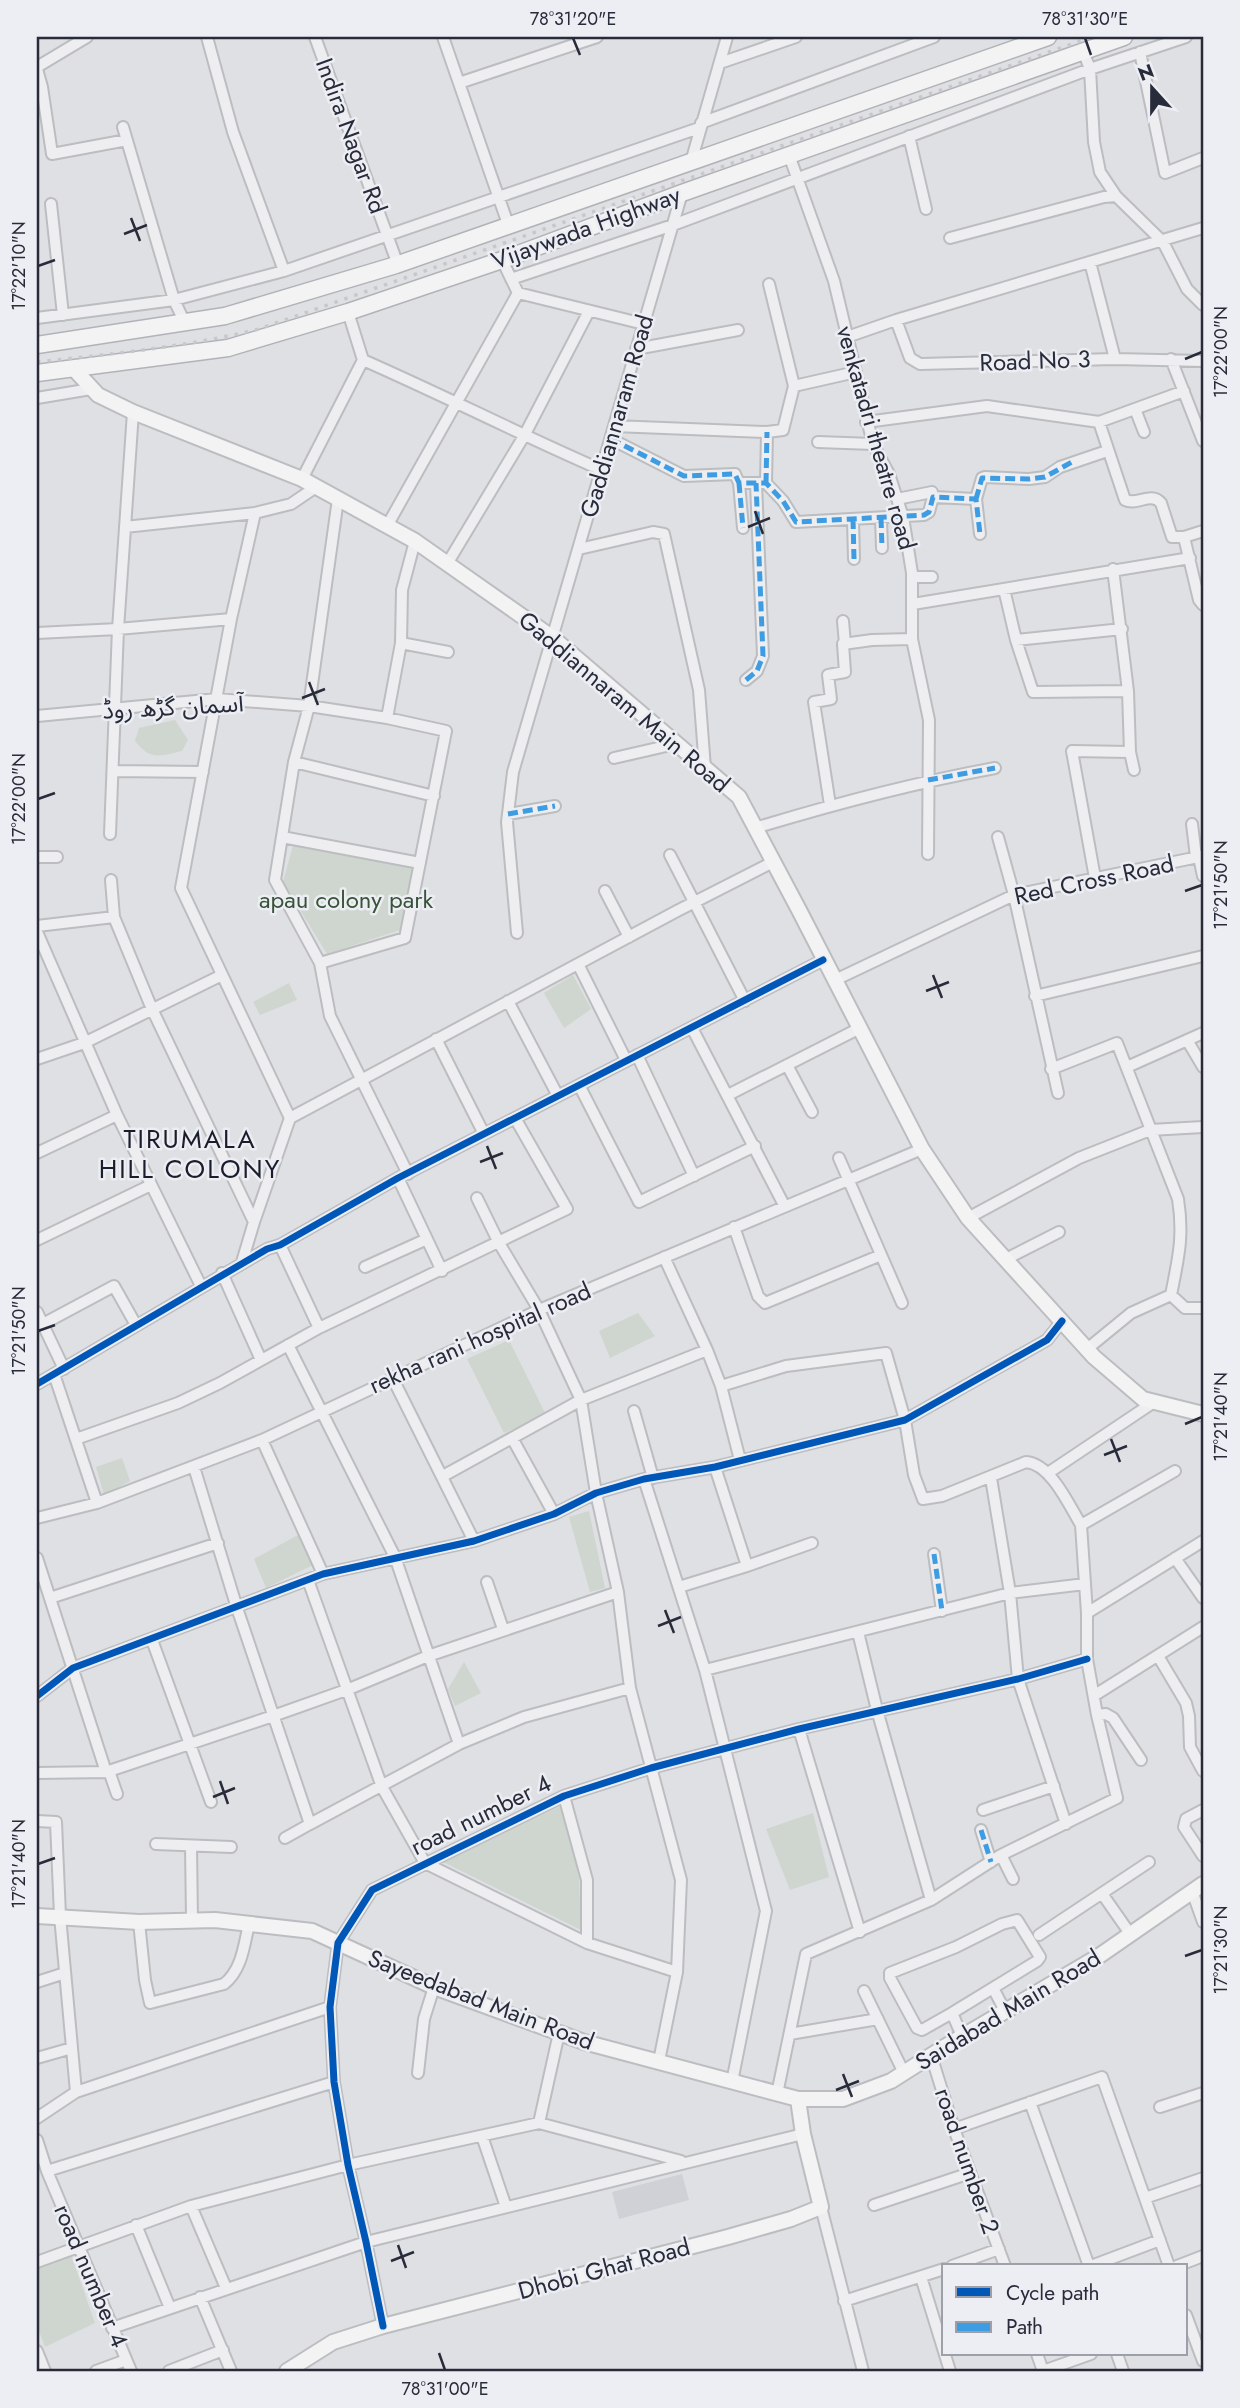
<svg xmlns="http://www.w3.org/2000/svg" width="1240" height="2408" font-family="Jost,'Noto Sans Arabic',sans-serif">
  <rect width="100%" height="100%" fill="#dfe0e3"/>
  <path fill="#cfd1d7" d="M 682,2174 L 689,2200 L 619,2219 L 612,2192 Z"/>
  <path fill="#ced6cf" d="M 175,720 L 188,740 L 182,751 C 159,756 151,761 135,741 L 139,728 Z
    M 294,842 L 414,867 L 400,930 L 327,954 L 283,882 Z
    M 573,975 L 591,1009 L 564,1028 L 544,993 Z
    M 289,983 L 297,1000 L 260,1015 L 253,1002 Z
    M 638,1313 L 655,1336 L 610,1358 L 599,1331 Z
    M 509,1340 L 546,1415 L 504,1433 L 467,1359 Z
    M 122,1458 L 130,1481 L 104,1495 L 96,1467 Z
    M 589,1511 L 605,1588 L 590,1592 L 569,1517 Z
    M 298,1535 L 313,1565 L 266,1588 L 254,1559 Z
    M 464,1662 L 481,1693 L 455,1706 L 448,1689 Z
    M 563,1805 L 579,1879 L 581,1930 L 441,1861 Z
    M 813,1813 L 829,1877 L 790,1890 L 766,1829 Z
    M 71,2255 L 95,2323 L 45,2347 L 37,2326 L 37,2268 Z"/>
  <g fill="none" stroke-linecap="round" stroke-linejoin="round">
    <defs>
      <path id="minor" d="M 207,37 L 233,132 L 284,271
        M 315,37 L 398,265
        M 443,37 L 509,227
        M 1083,51 L 1090,69 L 1094,142 L 1100,172 L 1116,196 L 1163,242 L 1187,289 L 1203,305
        M 1140,52 L 1165,173 L 1203,158
        M 720,63 L 796,37
        M 37,67 L 87,37
        M 37,69 L 42,87 L 52,154 L 127,140
        M 459,83 L 597,37
        M 701,123 L 934,37
        M 123,127 L 174,300 L 185,323
        M 909,136 L 926,209
        M 789,155 L 834,281 L 873,444 L 889,474 L 903,517 L 912,573 L 912,639 L 929,720 L 928,854
        M 691,162 L 727,37
        M 51,204 L 63,315
        M 950,238 L 1104,197 L 1116,196
        M 1090,262 L 1115,359
        M 511,279 L 673,225 L 1090,69 L 1186,37
        M 518,293 L 644,324
        M 37,318 L 174,300 L 284,271 L 699,128
        M 896,320 L 910,358 L 920,364 L 1115,359 L 1203,361
        M 847,337 L 896,320 L 1203,228
        M 636,349 L 738,330
        M 1171,359 L 1203,441
        M 363,360 C 443,395 521,435 602,470
        M 794,386 L 856,372
        M 37,398 L 91,389
        M 1135,409 L 1144,432
        M 866,422 L 987,406 L 1099,422 L 1184,391
        M 1099,422 L 1125,500 C 1137,506 1151,491 1161,503 L 1172,537 L 1184,537 L 1199,600 L 1203,605
        M 614,426 L 767,432 L 783,430 L 794,386 L 769,284
        M 611,439 L 684,476 L 735,474 L 739,483 L 766,483 L 783,501 L 796,522 L 924,515 L 929,512 L 933,497 L 976,499 L 980,534
        M 818,442 L 873,444
        M 302,479 L 363,360 L 348,312
        M 739,483 L 743,528
        M 766,483 L 767,432
        M 338,499 L 309,706 L 294,762 L 275,880 L 320,963 L 330,1016 L 408,1174
        M 897,499 L 932,492
        M 976,499 L 982,478 L 985,477 L 1029,479 L 1045,477 L 1060,467 L 1107,451
        M 255,513 L 231,619 L 181,888 L 290,1118
        M 881,518 L 882,548
        M 853,519 L 854,559
        M 387,526 L 518,293 L 502,260
        M 125,527 L 255,513 L 291,504 L 316,487
        M 1184,537 L 1203,531
        M 579,549 L 653,532 L 664,534 L 699,690 L 705,768
        M 447,564 L 524,436 L 589,311
        M 1113,569 L 1128,691 L 1130,752 L 1134,770
        M 912,577 L 932,577
        M 1004,589 L 1016,640 L 1033,692 L 1128,691
        M 913,604 L 1190,558
        M 843,621 L 845,644
        M 37,633 L 118,629 L 231,619
        M 1016,640 L 1122,629
        M 401,643 L 448,652
        M 746,680 L 757,671 L 763,656 L 756,483
        M 37,716 L 217,699 L 309,706 L 387,718 L 401,643 L 402,590 L 415,541
        M 614,758 L 675,744
        M 294,762 L 434,796
        M 114,771 L 203,772
        M 830,805 L 814,702 L 831,699 L 828,675 L 845,672 L 843,644 L 872,640 L 912,639
        M 508,814 L 555,806
        M 1192,824 L 1196,857
        M 755,828 C 834,804 913,783 995,768
        M 110,834 L 118,629 L 133,412
        M 282,837 L 420,863
        M 998,837 L 1014,895 L 1058,1093
        M 670,855 L 745,1001
        M 37,857 L 57,857
        M 1199,857 L 1203,876
        M 1095,878 L 1072,751 L 1130,752
        M 111,880 L 114,917 L 152,1009 L 254,1222 L 242,1262
        M 605,891 L 629,937
        M 37,926 L 114,917
        M 37,932 L 117,1115 L 201,1286
        M 517,933 L 507,822 L 513,772 L 682,193
        M 320,963 L 405,938 L 446,731 L 387,718
        M 578,964 L 626,1060
        M 835,980 L 1014,895 L 1203,856
        M 1035,996 L 1203,956
        M 508,1001 L 558,1096
        M 692,1028 L 784,1205
        M 436,1039 L 484,1134
        M 1187,1040 L 1203,1067
        M 637,1055 L 694,1176
        M 37,1059 L 84,1043 L 222,975
        M 787,1065 L 812,1112
        M 1127,1067 L 1203,1033
        M 1051,1069 L 1117,1043 L 1178,1199 C 1184,1237 1178,1259 1171,1295 L 1131,1313 L 1087,1349
        M 579,1085 L 639,1202 L 755,1146
        M 728,1095 L 858,1029
        M 37,1153 L 117,1115
        M 839,1158 L 902,1303
        M 398,1178 L 442,1271
        M 477,1198 L 499,1243 L 539,1310 L 581,1400 L 596,1493 L 618,1592 L 630,1688 L 681,1880 L 677,1972 L 659,2061
        M 968,1218 L 1079,1158 L 1150,1130 L 1203,1127
        M 254,1222 L 290,1118 L 677,911 L 773,862
        M 734,1227 L 758,1296 L 765,1303 L 881,1255
        M 37,1240 L 151,1185
        M 280,1245 L 319,1328
        M 1006,1259 L 1059,1232
        M 365,1267 L 427,1239
        M 222,1273 L 261,1360
        M 1171,1295 L 1185,1308 L 1203,1308
        M 37,1312 L 64,1369
        M 43,1324 L 114,1286 L 136,1325
        M 288,1345 L 395,1557 L 459,1744
        M 707,1350 L 721,1386 L 786,1366 L 886,1353 L 905,1420 L 914,1475 L 923,1499 L 942,1496 L 1026,1462 C 1051,1464 1069,1505 1081,1525 L 1175,1471
        M 54,1374 L 97,1503
        M 392,1377 L 474,1541
        M 37,1384 L 267,1249 L 280,1245 L 398,1178 L 823,960
        M 721,1386 L 740,1460
        M 634,1411 L 653,1478
        M 512,1438 L 554,1514
        M 76,1439 L 178,1403 L 220,1383 L 319,1328 L 567,1209 L 515,1118
        M 262,1440 L 323,1574
        M 194,1467 L 237,1608 L 310,1824 L 459,1744 L 524,1717 L 630,1688
        M 715,1467 L 747,1566
        M 1048,1473 L 1154,1402
        M 443,1476 L 581,1400 L 707,1350 L 664,1257
        M 991,1478 L 1010,1593 L 1018,1679 L 1066,1824
        M 644,1479 L 705,1670 L 766,1911 L 732,2082
        M 37,1518 L 97,1503 L 262,1440 L 539,1310 L 922,1149
        M 934,1554 L 942,1611
        M 37,1558 L 106,1772
        M 1175,1558 L 1203,1598
        M 308,1580 L 382,1787 L 425,1863 L 587,1943 L 677,1972
        M 487,1582 L 503,1629
        M 679,1587 L 747,1566 L 812,1543
        M 50,1598 L 218,1543
        M 1087,1613 L 1203,1541
        M 858,1632 L 877,1710 L 931,1900
        M 152,1640 L 211,1802
        M 1158,1656 L 1186,1703 L 1189,1716 L 1190,1747 L 1203,1771
        M 705,1670 L 1010,1593 L 1085,1584
        M 1095,1695 L 1203,1627
        M 37,1696 L 73,1668 L 323,1574 L 474,1541 L 554,1514 L 596,1493 L 644,1479 L 715,1467 L 905,1420 L 1047,1340 L 1062,1321
        M 1097,1715 L 1106,1714 L 1113,1718 L 1141,1760
        M 799,1729 L 860,1932
        M 109,1771 L 117,1794
        M 37,1773 L 106,1772 L 273,1716 L 349,1689 L 428,1656 L 618,1592
        M 564,1796 L 587,1880 L 587,1943
        M 983,1810 L 1054,1786
        M 1203,1810 L 1186,1819 L 1184,1827 L 1203,1856
        M 37,1821 L 56,1822 L 60,1916 L 76,2092 L 37,2118
        M 981,1830 L 991,1862
        M 285,1838 L 310,1824
        M 156,1844 L 231,1847
        M 191,1846 L 192,1920
        M 1001,1855 L 1013,1879
        M 1192,1891 L 1203,1922
        M 1103,1895 L 1131,1935
        M 139,1922 L 145,1980 L 150,2003 L 224,1984 C 242,1970 244,1945 249,1924
        M 1039,1935 L 1149,1862
        M 37,1982 L 65,1973
        M 993,1988 L 1005,2011
        M 864,1991 L 904,2073
        M 952,2013 L 1037,1961 L 1040,1957 L 1017,1920 L 1002,1924 L 956,1947 L 890,1973 L 890,1978 L 917,2028 L 922,2030 L 952,2013 L 962,2036
        M 790,2034 L 878,2019
        M 931,2055 L 954,2129 L 1005,2266
        M 37,2058 L 72,2048
        M 418,2073 L 424,2019 L 434,1987
        M 76,2092 L 330,2007
        M 777,2094 L 806,1954 L 931,1900 L 1001,1855 L 1117,1798 L 1097,1715 L 1087,1659 L 1087,1613 L 1081,1525
        M 1030,2102 L 1089,2266
        M 1160,2107 L 1203,2093
        M 539,2123 L 559,2033
        M 954,2129 L 1102,2077 L 1169,2266
        M 482,2136 L 506,2207
        M 37,2140 L 47,2171 L 131,2371
        M 47,2171 L 334,2082
        M 1145,2198 L 1203,2178
        M 874,2205 L 970,2173
        M 191,2206 L 226,2288
        M 821,2207 L 863,2371
        M 136,2225 L 170,2308
        M 37,2262 L 191,2206 L 348,2165 L 539,2123 L 681,2161
        M 952,2266 L 999,2249
        M 1091,2266 L 1160,2240
        M 1177,2266 L 1203,2256
        M 921,2277 L 950,2371
        M 200,2297 L 231,2371
        M 844,2301 L 944,2269
        M 1186,2315 L 1203,2361
        M 383,2326 L 366,2242 L 348,2165 L 334,2082 L 330,2007 L 338,1943 L 372,1890 L 564,1796 L 651,1768 L 799,1729 L 1018,1679 L 1087,1659
        M 112,2328 L 366,2242 L 803,2134
        M 37,2351 L 45,2371
        M 1037,2354 L 1043,2371
        M 1117,2354 L 1123,2371
        M 96,2371 L 126,2360
        M 169,2371 L 223,2350
        M 1043,2371 L 1091,2354"/>
      <path id="major" d="M 74,369 L 98,395 L 133,412 L 302,479 L 415,541 L 553,638 L 739,797 L 799,910 L 922,1149 L 968,1218 L 1094,1357 L 1143,1399 L 1203,1414
        M 37,1916 L 139,1922 L 215,1920 L 312,1931 L 434,1987 L 584,2042 L 798,2099 L 843,2099 L 891,2081 L 946,2046 L 1099,1956 L 1203,1884
        M 287,2371 L 333,2342 L 383,2326 L 728,2237 L 791,2219 L 821,2207 L 803,2134 L 798,2099"/>
      <path id="highway" d="M 37,345 L 225,316 L 396,265 L 1048,37
        M 37,373 L 228,348 L 348,312 L 502,260 L 682,193 L 1124,37"/>
    </defs>
    <use href="#minor" stroke="#bcbdc0" stroke-width="14"/>
    <use href="#major" stroke="#bcbdc1" stroke-width="18"/>
    <use href="#highway" stroke="#b1b3b8" stroke-width="19"/>
    <use href="#minor" stroke="#eeeef0" stroke-width="10"/>
    <use href="#major" stroke="#f3f3f4" stroke-width="14"/>
    <use href="#highway" stroke="#f3f3f4" stroke-width="16"/>
    <path stroke="#c7c8cb" stroke-width="3.5" stroke-dasharray="3.5 7" stroke-linecap="butt" d="M 37,362 C 111,354 186,347 259,329 L 1092,37"/>
    <path stroke="#3d9ce2" stroke-width="5" stroke-dasharray="10 5" stroke-linecap="butt" d="M 611,439 L 684,476 L 735,474 L 739,483 L 766,483 L 783,501 L 796,522 L 924,515 L 929,512 L 933,497 L 976,499 L 980,534
      M 739,483 L 743,528
      M 766,483 L 767,432
      M 976,499 L 982,478 L 1029,479 L 1045,477 L 1072,462
      M 881,518 L 882,548
      M 853,519 L 854,559
      M 746,680 L 757,671 L 763,656 L 756,483
      M 928,780 L 995,768
      M 508,814 L 555,806
      M 934,1554 L 942,1611
      M 981,1830 L 991,1862"/>
    <defs>
      <path id="cycleway" d="M 37,1384 L 267,1249 L 280,1245 L 398,1178 L 823,960
        M 37,1696 L 73,1668 L 323,1574 L 474,1541 L 554,1514 L 596,1493 L 644,1479 L 715,1467 L 905,1420 L 1047,1340 L 1062,1321
        M 383,2326 L 366,2242 L 348,2165 L 334,2082 L 330,2007 L 338,1943 L 372,1890 L 564,1796 L 651,1768 L 799,1729 L 1018,1679 L 1087,1659"/>
    </defs>
    <use href="#cycleway" stroke="#eceef3" stroke-width="11"/>
    <use href="#cycleway" stroke="#0057b8" stroke-width="7"/>
  </g>
  <path fill="none" stroke="#282b3a" stroke-width="2.5" d="M 573,38 L 580,55M 1085,38 L 1091,55M 131,218 L 140,241M 124,234 L 147,225M 38,266 L 55,260M 1185,359 L 1202,352M 755,511 L 763,534M 748,527 L 770,518M 309,682 L 318,705M 302,698 L 325,689M 38,799 L 55,793M 1185,891 L 1202,885M 933,975 L 942,998M 926,991 L 949,982M 487,1146 L 496,1169M 480,1162 L 503,1153M 38,1331 L 55,1325M 1185,1424 L 1202,1417M 1111,1439 L 1120,1462M 1104,1455 L 1127,1446M 665,1610 L 674,1633M 658,1626 L 681,1617M 220,1781 L 228,1804M 213,1797 L 235,1788M 38,1864 L 55,1858M 1185,1956 L 1202,1950M 843,2074 L 852,2097M 836,2090 L 859,2081M 398,2245 L 406,2268M 391,2261 L 414,2252M 439,2353 L 445,2370"/>
  <g text-anchor="middle" stroke-width="5" stroke-linejoin="round" paint-order="stroke">
    <g font-size="24" fill="#282b3a" stroke="#eceef3">
      <text transform="translate(351 136) rotate(70)" y="8">Indira Nagar Rd</text>
      <text transform="translate(586 228) rotate(-20)" y="8">Vijaywada Highway</text>
      <text transform="translate(1035 361) rotate(-2)" y="8">Road No 3</text>
      <text transform="translate(617 416) rotate(-74)" y="8">Gaddiannaram Road</text>
      <text transform="translate(876 438) rotate(74)" y="8">venkatadri theatre road</text>
      <text transform="translate(624 702) rotate(40)" y="8">Gaddiannaram Main Road</text>
      <text transform="translate(173 707) rotate(-3)" y="8">آسمان گڑھ روڈ</text>
      <text transform="translate(1094 880) rotate(-12)" y="8">Red Cross Road</text>
      <text transform="translate(480 1338) rotate(-24)" y="8">rekha rani hospital road</text>
      <text transform="translate(481 1815) rotate(-26)" y="8">road number 4</text>
      <text transform="translate(481 2000) rotate(21)" y="8">Sayeedabad Main Road</text>
      <text transform="translate(1008 2010) rotate(-31)" y="8">Saidabad Main Road</text>
      <text transform="translate(967 2161) rotate(71)" y="8">road number 2</text>
      <text transform="translate(604 2269) rotate(-15)" y="8">Dhobi Ghat Road</text>
      <text transform="translate(91 2276) rotate(67)" y="8">road number 4</text>
    </g>
    <g font-size="24" fill="#375438" stroke="#eceef3">
      <text x="346" y="908">apau colony park</text>
    </g>
    <g font-size="26" letter-spacing="2" fill="#1a1d2b" stroke="#eceef3">
      <text x="190" y="1148">TIRUMALA<tspan x="190" dy="30">HILL COLONY</tspan></text>
    </g>
  </g>
  <rect width="1240" height="2408" fill="none" stroke="#eceef3" stroke-width="77"/>
  <rect x="942" y="2264" width="245" height="91" fill="#eceef3" stroke="#9ea0a9" stroke-width="2"/>
  <rect x="956" y="2287" width="35" height="10" fill="#0057b8" stroke="#9ea0a9" stroke-width="2"/>
  <text x="1006" y="2300" font-size="21" fill="#282b3a">Cycle path</text>
  <rect x="956" y="2322" width="35" height="10" fill="#3d9ce2" stroke="#9ea0a9" stroke-width="2"/>
  <text x="1006" y="2334" font-size="21" fill="#282b3a">Path</text>
  <g transform="translate(1152 88) rotate(339)" stroke="#eceef3" stroke-width="5" paint-order="stroke">
  <path d="M0-5L12 26L0 18L-12 26Z" fill="#282b3a"/>
  <text y="-10" font-size="19" font-weight="bold" text-anchor="middle" fill="#282b3a">N</text>
  </g>
  <rect x="38" y="38" width="1164" height="2332" fill="none" stroke="#282b3a" stroke-width="2.5"/>
  <g font-size="18" text-anchor="middle" fill="#282b3a">
    <text x="573" y="25">78°31'20"E</text>
    <text x="1085" y="25">78°31'30"E</text>
    <text transform="translate(19 266) rotate(-90)" y="6">17°22'10"N</text>
    <text transform="translate(1221 352) rotate(-90)" y="6">17°22'00"N</text>
    <text transform="translate(19 799) rotate(-90)" y="6">17°22'00"N</text>
    <text transform="translate(1221 885) rotate(-90)" y="6">17°21'50"N</text>
    <text transform="translate(19 1331) rotate(-90)" y="6">17°21'50"N</text>
    <text transform="translate(1221 1417) rotate(-90)" y="6">17°21'40"N</text>
    <text transform="translate(19 1864) rotate(-90)" y="6">17°21'40"N</text>
    <text transform="translate(1221 1950) rotate(-90)" y="6">17°21'30"N</text>
    <text x="445" y="2395">78°31'00"E</text>
  </g>
</svg>
